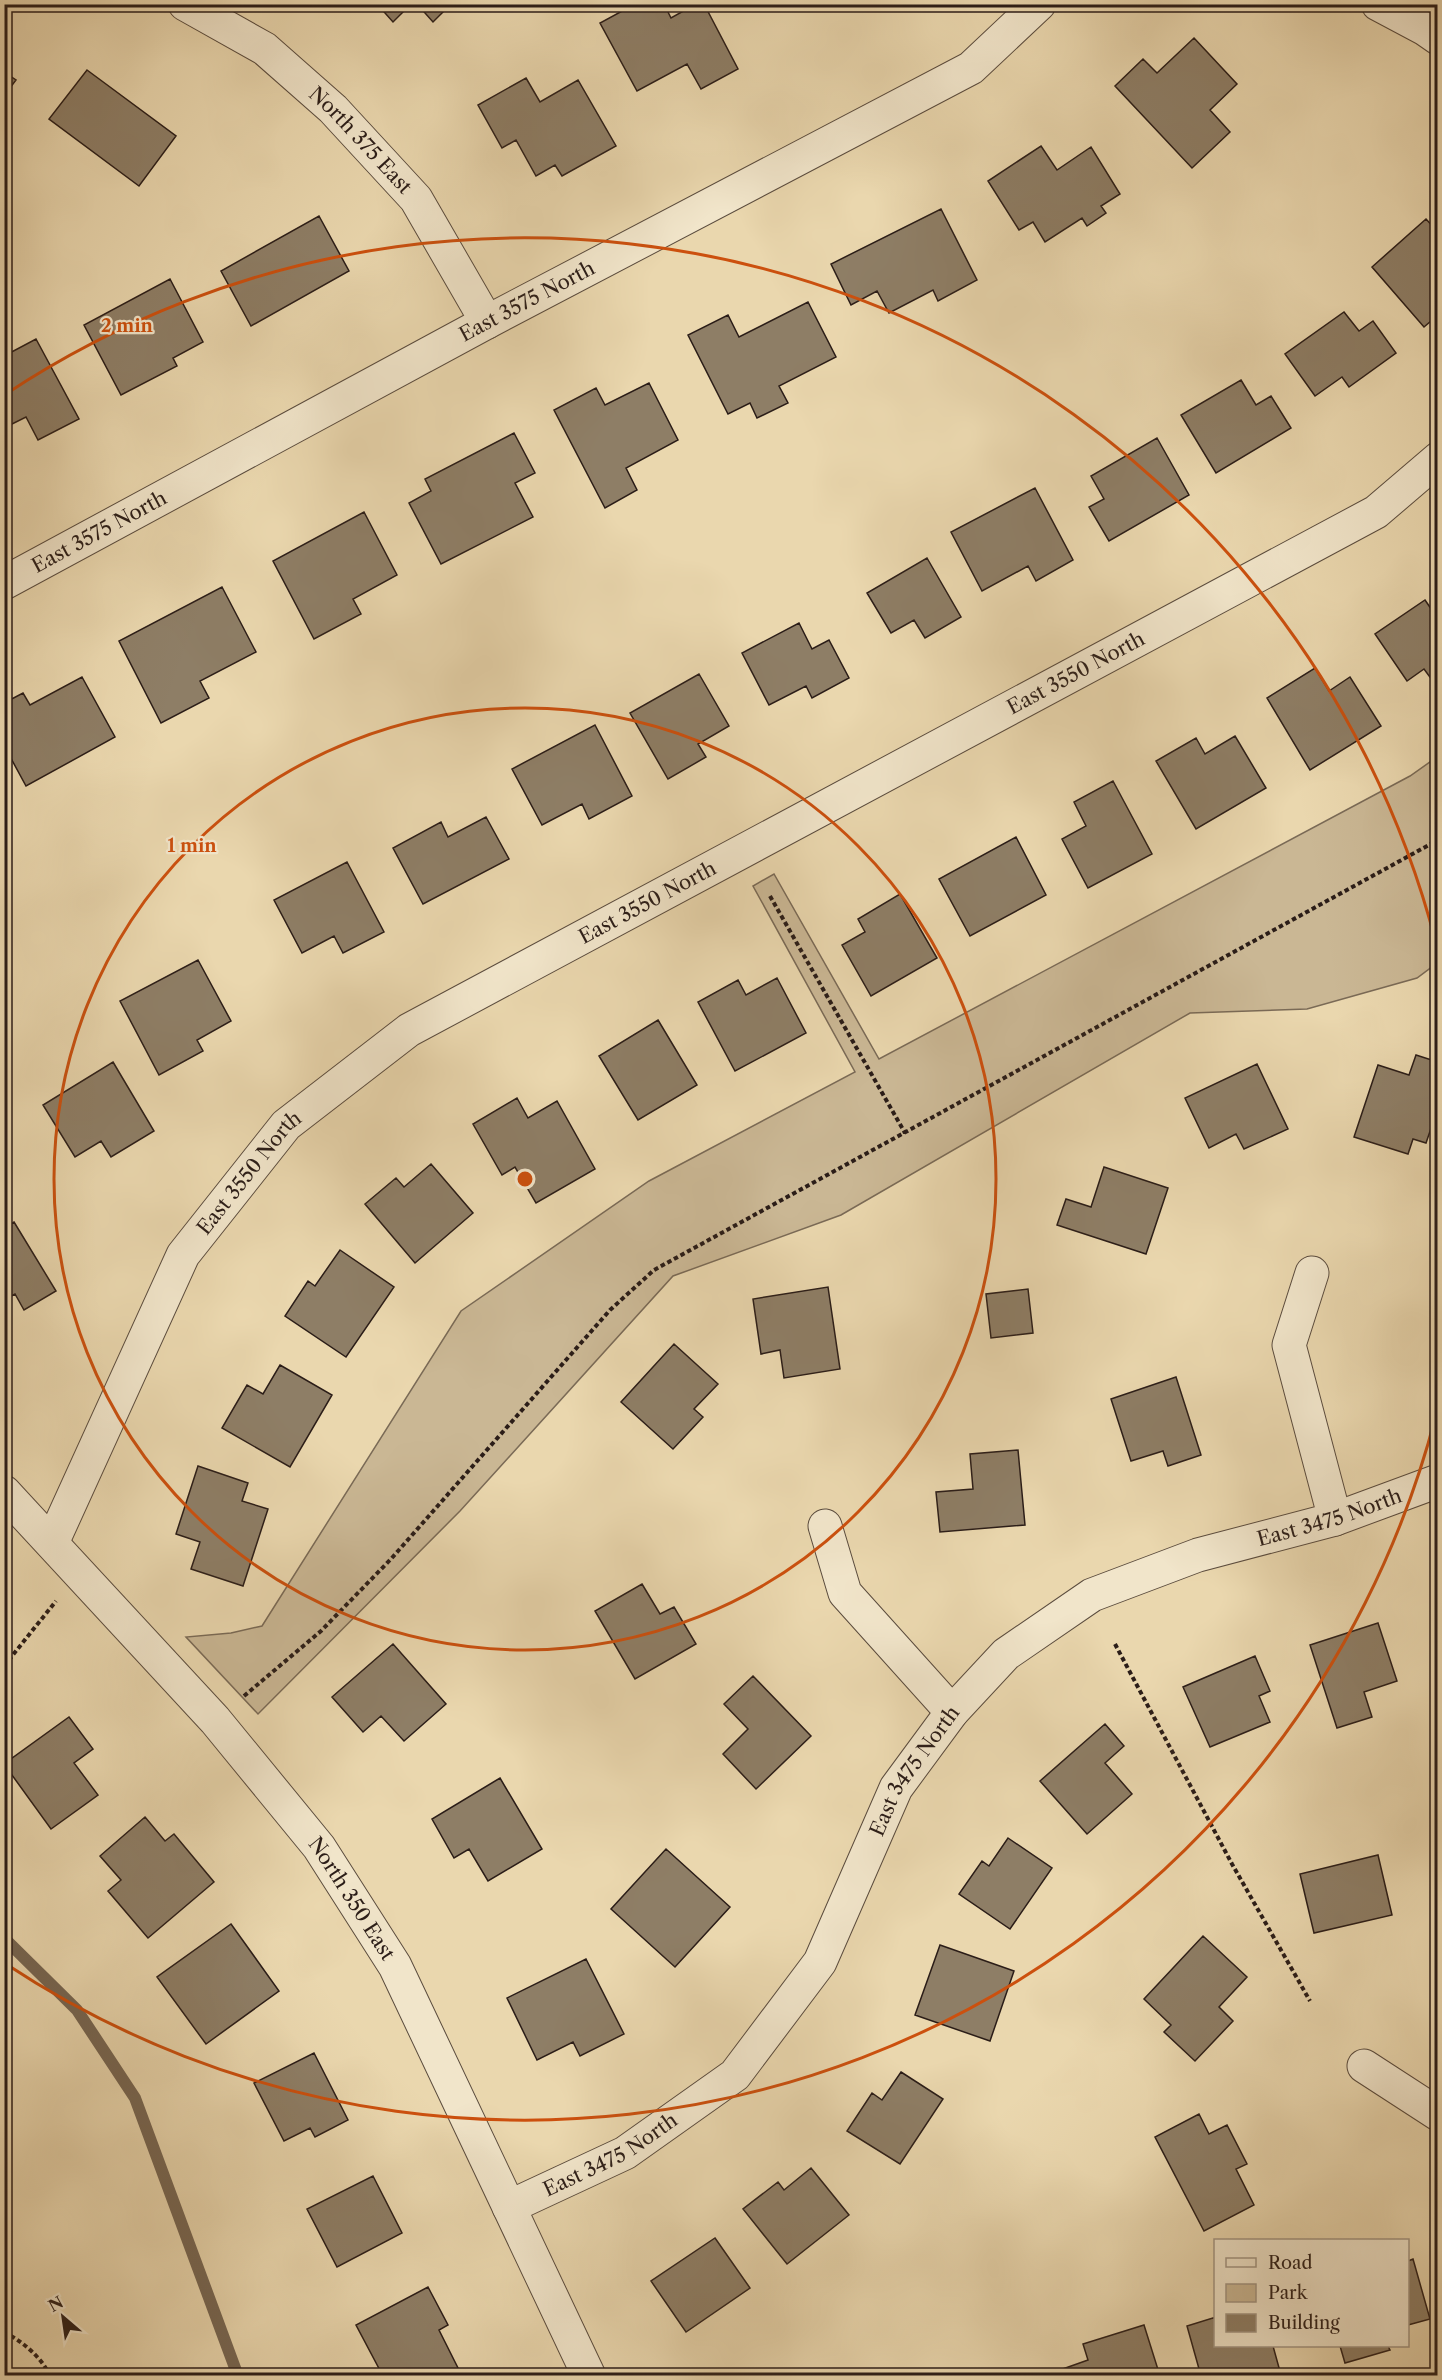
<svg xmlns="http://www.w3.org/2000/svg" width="1442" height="2380" font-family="'Libre Caslon Text',serif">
  <rect width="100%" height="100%" fill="#ead7ae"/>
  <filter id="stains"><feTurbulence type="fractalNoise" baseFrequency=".00333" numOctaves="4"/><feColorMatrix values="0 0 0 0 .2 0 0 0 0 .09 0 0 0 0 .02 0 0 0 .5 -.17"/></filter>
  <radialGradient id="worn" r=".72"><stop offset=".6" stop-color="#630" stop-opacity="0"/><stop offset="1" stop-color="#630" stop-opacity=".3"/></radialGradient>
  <path fill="#cab794" stroke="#7a6a56" stroke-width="1.5" d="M 1437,757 L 1437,963 L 1417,978 L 1307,1009 L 1190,1013 L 841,1215 L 673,1276 L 460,1511 L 258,1714 L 186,1637 L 231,1633 L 262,1626 L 461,1311 L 649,1181 L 855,1072 L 753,886 L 774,874 L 879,1059 L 1410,776 Z"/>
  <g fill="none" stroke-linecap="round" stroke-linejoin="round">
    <path stroke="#776753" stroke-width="12" d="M 4,1938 L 77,2010 L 135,2098 L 238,2376"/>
  </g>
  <path fill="#8e7e66" stroke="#2b1d18" stroke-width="1.5" d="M 377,4 L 411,4 L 393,22 Z
    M 417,4 L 451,4 L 433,22 Z
    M 635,4 L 664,4 L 671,18 L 696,4 L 704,4 L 738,69 L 701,89 L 687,64 L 637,91 L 600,23 Z
    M 1194,38 L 1237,84 L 1210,110 L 1230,132 L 1192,168 L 1115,86 L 1143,59 L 1157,73 Z
    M 87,70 L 176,136 L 139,186 L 49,119 Z
    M 4,72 L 16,80 L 4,96 Z
    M 526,78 L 540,102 L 578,80 L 616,146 L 562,176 L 555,165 L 536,176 L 516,140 L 502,148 L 478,105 Z
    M 1041,146 L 1057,170 L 1091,147 L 1120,194 L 1101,206 L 1106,213 L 1087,226 L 1082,218 L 1045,242 L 1033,222 L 1019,230 L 988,181 Z
    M 941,209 L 977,280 L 938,301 L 933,290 L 889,313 L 877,291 L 851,305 L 831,264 Z
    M 319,216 L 349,271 L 251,326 L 221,271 Z
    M 1426,219 L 1438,232 L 1438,315 L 1424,327 L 1372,267 Z
    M 170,279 L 203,342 L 173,358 L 177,366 L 121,395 L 84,325 Z
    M 808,302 L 836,357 L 779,386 L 788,403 L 757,418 L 750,403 L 728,414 L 688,335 L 728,315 L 739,337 Z
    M 1344,312 L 1359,331 L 1373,321 L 1396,353 L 1349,387 L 1342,377 L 1315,396 L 1285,354 Z
    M 36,339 L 79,419 L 38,440 L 26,417 L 4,428 L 4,356 Z
    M 1241,380 L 1256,405 L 1271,396 L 1291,428 L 1216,473 L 1181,415 Z
    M 649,383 L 678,440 L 626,468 L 637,490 L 605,508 L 554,410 L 596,388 L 605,405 Z
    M 514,433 L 535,473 L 515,483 L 533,517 L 441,564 L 409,503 L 431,491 L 425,479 Z
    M 1157,438 L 1189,495 L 1109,541 L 1089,507 L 1104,499 L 1091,476 Z
    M 1035,488 L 1073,560 L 1036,581 L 1028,566 L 982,591 L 951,532 Z
    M 364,512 L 397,575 L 353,599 L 361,614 L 314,639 L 273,561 Z
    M 927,558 L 961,617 L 925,638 L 914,620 L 891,633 L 867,593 Z
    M 222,587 L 256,652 L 200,681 L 209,698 L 161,723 L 119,641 Z
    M 1425,600 L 1436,616 L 1438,615 L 1438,688 L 1424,669 L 1407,681 L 1375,634 Z
    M 799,623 L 812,649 L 829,640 L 849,678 L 812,698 L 806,686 L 769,705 L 742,653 Z
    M 1315,668 L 1329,691 L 1350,677 L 1381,726 L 1310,770 L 1267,698 Z
    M 699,674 L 729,726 L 698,744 L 706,757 L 668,779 L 630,713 Z
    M 82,677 L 115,737 L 26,786 L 7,751 L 4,752 L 4,703 L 23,693 L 30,705 Z
    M 595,725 L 632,796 L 589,819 L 582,804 L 542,825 L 512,769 Z
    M 1235,736 L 1266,788 L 1196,829 L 1156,761 L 1196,738 L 1205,754 Z
    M 1113,781 L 1152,854 L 1088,888 L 1062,839 L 1086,826 L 1074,802 Z
    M 486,817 L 509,859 L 423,904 L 393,848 L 441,822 L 448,837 Z
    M 1016,837 L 1046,895 L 970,936 L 939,879 Z
    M 347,862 L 384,932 L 343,953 L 334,936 L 302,953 L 274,900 Z
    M 900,894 L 937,958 L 871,996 L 842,945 L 865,932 L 858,919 Z
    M 198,960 L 231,1021 L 197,1040 L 203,1051 L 159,1075 L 120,1001 Z
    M 777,978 L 806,1033 L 735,1071 L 698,1002 L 738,980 L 746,995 Z
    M 658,1020 L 697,1085 L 638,1120 L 599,1056 Z
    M 1416,1055 L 1438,1062 L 1438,1108 L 1426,1143 L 1413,1139 L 1408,1154 L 1354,1137 L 1378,1065 L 1409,1075 Z
    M 113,1062 L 154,1131 L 111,1157 L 101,1141 L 75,1157 L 43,1105 Z
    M 1257,1064 L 1288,1129 L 1244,1149 L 1236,1134 L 1209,1148 L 1185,1098 Z
    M 517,1098 L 528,1118 L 557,1101 L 595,1169 L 536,1203 L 515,1167 L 502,1175 L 473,1124 Z
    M 431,1164 L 473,1213 L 415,1263 L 365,1204 L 396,1178 L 404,1187 Z
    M 1104,1167 L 1168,1188 L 1146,1254 L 1057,1225 L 1066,1199 L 1091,1207 Z
    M 14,1222 L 56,1291 L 24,1310 L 15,1294 L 4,1300 L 4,1228 Z
    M 340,1250 L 394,1287 L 346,1357 L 285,1316 L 308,1281 L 315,1286 Z
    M 828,1287 L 840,1369 L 784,1378 L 780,1350 L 761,1354 L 753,1299 Z
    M 1028,1289 L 1033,1333 L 991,1338 L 986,1294 Z
    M 674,1344 L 718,1384 L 694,1409 L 703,1417 L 673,1449 L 621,1402 Z
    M 280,1365 L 332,1395 L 290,1467 L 222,1428 L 247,1385 L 263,1394 Z
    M 1176,1377 L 1201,1455 L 1168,1466 L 1163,1451 L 1131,1461 L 1111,1399 Z
    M 1018,1450 L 1025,1525 L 940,1532 L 936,1492 L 973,1489 L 970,1454 Z
    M 198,1466 L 248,1483 L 242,1501 L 268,1509 L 243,1586 L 191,1569 L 200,1542 L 176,1534 Z
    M 642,1584 L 660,1614 L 674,1607 L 696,1644 L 635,1679 L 595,1611 Z
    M 1378,1623 L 1397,1681 L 1364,1692 L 1372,1717 L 1337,1728 L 1310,1645 Z
    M 393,1644 L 446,1704 L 404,1741 L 381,1716 L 363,1732 L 332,1697 Z
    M 1255,1656 L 1270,1691 L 1259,1696 L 1270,1722 L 1210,1747 L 1183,1687 Z
    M 753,1676 L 811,1736 L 756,1789 L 723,1754 L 748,1729 L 724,1704 Z
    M 69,1717 L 93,1749 L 74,1763 L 98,1795 L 51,1829 L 4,1764 Z
    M 1105,1724 L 1124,1746 L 1105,1763 L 1132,1794 L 1087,1834 L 1040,1781 Z
    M 500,1778 L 542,1849 L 488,1881 L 469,1849 L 454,1858 L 432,1819 Z
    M 145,1817 L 165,1841 L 174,1834 L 214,1882 L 148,1938 L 108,1891 L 121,1880 L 100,1856 Z
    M 1008,1838 L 1052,1868 L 1010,1929 L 959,1894 L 982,1861 L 989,1866 Z
    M 666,1849 L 730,1907 L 675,1967 L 611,1909 Z
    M 1378,1855 L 1392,1915 L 1314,1933 L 1300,1874 Z
    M 231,1924 L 279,1991 L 206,2044 L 157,1977 Z
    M 1203,1936 L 1247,1977 L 1219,2007 L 1233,2021 L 1195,2061 L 1164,2032 L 1171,2025 L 1144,1999 Z
    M 940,1945 L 1014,1971 L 990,2041 L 915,2015 Z
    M 586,1959 L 624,2034 L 580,2056 L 573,2042 L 537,2060 L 507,1998 Z
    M 314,2053 L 348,2120 L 315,2137 L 310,2128 L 284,2141 L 254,2083 Z
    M 901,2072 L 943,2099 L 900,2164 L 847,2131 L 872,2093 L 882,2100 Z
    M 1199,2114 L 1209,2134 L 1227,2125 L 1247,2164 L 1236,2169 L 1254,2205 L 1204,2231 L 1155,2137 Z
    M 811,2168 L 849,2215 L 787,2264 L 743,2209 L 778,2182 L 784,2190 Z
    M 373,2176 L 402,2233 L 337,2267 L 307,2209 Z
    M 715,2238 L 750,2288 L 686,2332 L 651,2281 Z
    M 1413,2259 L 1430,2319 L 1408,2325 L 1408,2261 Z
    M 428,2287 L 448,2325 L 439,2330 L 459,2370 L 448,2376 L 383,2376 L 356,2325 Z
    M 1216,2317 L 1216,2346 L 1273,2346 L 1281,2375 L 1201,2376 L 1187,2326 Z
    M 1144,2325 L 1160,2376 L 1043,2376 L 1088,2360 L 1083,2344 Z
    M 1340,2346 L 1388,2346 L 1390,2350 L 1345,2363 Z"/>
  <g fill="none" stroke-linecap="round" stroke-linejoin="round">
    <defs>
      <g id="minor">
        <path id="s1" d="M 185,4 L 265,49 L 333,109 L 416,199 L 487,322"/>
        <path d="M 1378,4 L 1425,29 L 1438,38"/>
        <path id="s2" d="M 4,583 L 487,322 L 971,68 L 1039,4"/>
        <path d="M 1312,1273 L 1289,1345 L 1335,1519"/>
        <path id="s3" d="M 4,1492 L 215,1720 L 319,1847 L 395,1966 L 589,2376"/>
        <path d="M 825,1526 L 845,1593 L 952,1712"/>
        <path id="s4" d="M 52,1543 L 183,1255 L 286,1125 L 409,1030 L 1376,512 L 1438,459"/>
        <path d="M 1364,2066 L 1438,2114"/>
        <path id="s5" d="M 509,2207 L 625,2153 L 735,2075 L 820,1962 L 896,1788 L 952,1712 L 1006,1654 L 1092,1595 L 1198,1555 L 1335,1519 L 1438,1481"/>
      </g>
    </defs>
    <use href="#minor" stroke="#5b4c3e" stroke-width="35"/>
    <path stroke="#2b1d18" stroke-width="4" stroke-dasharray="4.5 3" stroke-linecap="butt" d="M 770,896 L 905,1133
      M 1115,1644 L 1232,1864 L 1310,2001
      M 4,1666 L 56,1601
      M 244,1696 L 321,1631 L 391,1559 L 610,1310 L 654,1270 L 1438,840
      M 4,2333 C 18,2337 46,2361 49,2376"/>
    <use href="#minor" stroke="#f1e5ca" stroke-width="33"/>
  </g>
  <g fill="none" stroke="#cc500e" stroke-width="3">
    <circle cx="525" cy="1179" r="471"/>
    <path d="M1436 1415A941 941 0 0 1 6 1964M6 394A941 941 0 0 1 1436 943"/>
  </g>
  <g text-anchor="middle" stroke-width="4.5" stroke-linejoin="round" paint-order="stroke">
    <g font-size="20" fill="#2b1d18" stroke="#f1e5ca">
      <text dy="7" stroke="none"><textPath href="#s1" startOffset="224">North 375 East</textPath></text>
      <text dy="7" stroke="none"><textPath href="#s2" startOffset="594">East 3575 North</textPath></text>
      <text dy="7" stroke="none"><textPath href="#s2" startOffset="108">East 3575 North</textPath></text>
      <text dy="7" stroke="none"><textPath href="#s4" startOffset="1394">East 3550 North</textPath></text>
      <text dy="7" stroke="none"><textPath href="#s4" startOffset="908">East 3550 North</textPath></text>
      <text dy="7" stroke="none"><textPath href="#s4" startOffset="422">East 3550 North</textPath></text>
      <text dy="7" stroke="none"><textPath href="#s5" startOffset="1122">East 3475 North</textPath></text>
      <text dy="7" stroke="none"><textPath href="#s5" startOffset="618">East 3475 North</textPath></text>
      <text dy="7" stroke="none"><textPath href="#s3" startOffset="536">North 350 East</textPath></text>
      <text dy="7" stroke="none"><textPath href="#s5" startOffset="114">East 3475 North</textPath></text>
    </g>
  </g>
  <circle cx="525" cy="1179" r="9" fill="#cc500e" stroke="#f1e5ca" stroke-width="3"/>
  <g font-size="18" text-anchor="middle" font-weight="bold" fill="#cc500e" stroke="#f1e5ca" stroke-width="4.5" stroke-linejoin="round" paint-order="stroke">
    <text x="127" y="332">2 min</text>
    <text x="192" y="852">1 min</text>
  </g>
  <rect width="1442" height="2380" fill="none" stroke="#ead7ae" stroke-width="24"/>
  <rect x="6" y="6" width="1430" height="2368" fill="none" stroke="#2b1d18" stroke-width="3"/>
  <rect x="12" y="12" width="1418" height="2356" fill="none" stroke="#2b1d18" stroke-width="1.5"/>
  <rect x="1214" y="2239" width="195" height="108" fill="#f1e5ca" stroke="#a29583" stroke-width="1.5"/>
  <rect x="1226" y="2258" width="30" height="9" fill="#f1e5ca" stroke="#a29583" stroke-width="1.5"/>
  <text x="1268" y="2269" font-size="18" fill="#2b1d18">Road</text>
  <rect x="1226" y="2284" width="30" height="18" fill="#cab794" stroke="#a29583" stroke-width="1.5"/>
  <text x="1268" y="2299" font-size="18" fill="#2b1d18">Park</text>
  <rect x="1226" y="2314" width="30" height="18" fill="#8e7e66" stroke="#a29583" stroke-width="1.5"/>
  <text x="1268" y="2329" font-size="18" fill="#2b1d18">Building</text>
  <g transform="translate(63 2317) rotate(331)" stroke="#f1e5ca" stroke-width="4.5" paint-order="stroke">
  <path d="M0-4.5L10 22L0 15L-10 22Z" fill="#2b1d18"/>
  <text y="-9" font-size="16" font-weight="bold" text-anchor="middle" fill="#2b1d18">N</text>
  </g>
  <rect width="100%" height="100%" filter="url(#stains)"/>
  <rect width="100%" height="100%" fill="url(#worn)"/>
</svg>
